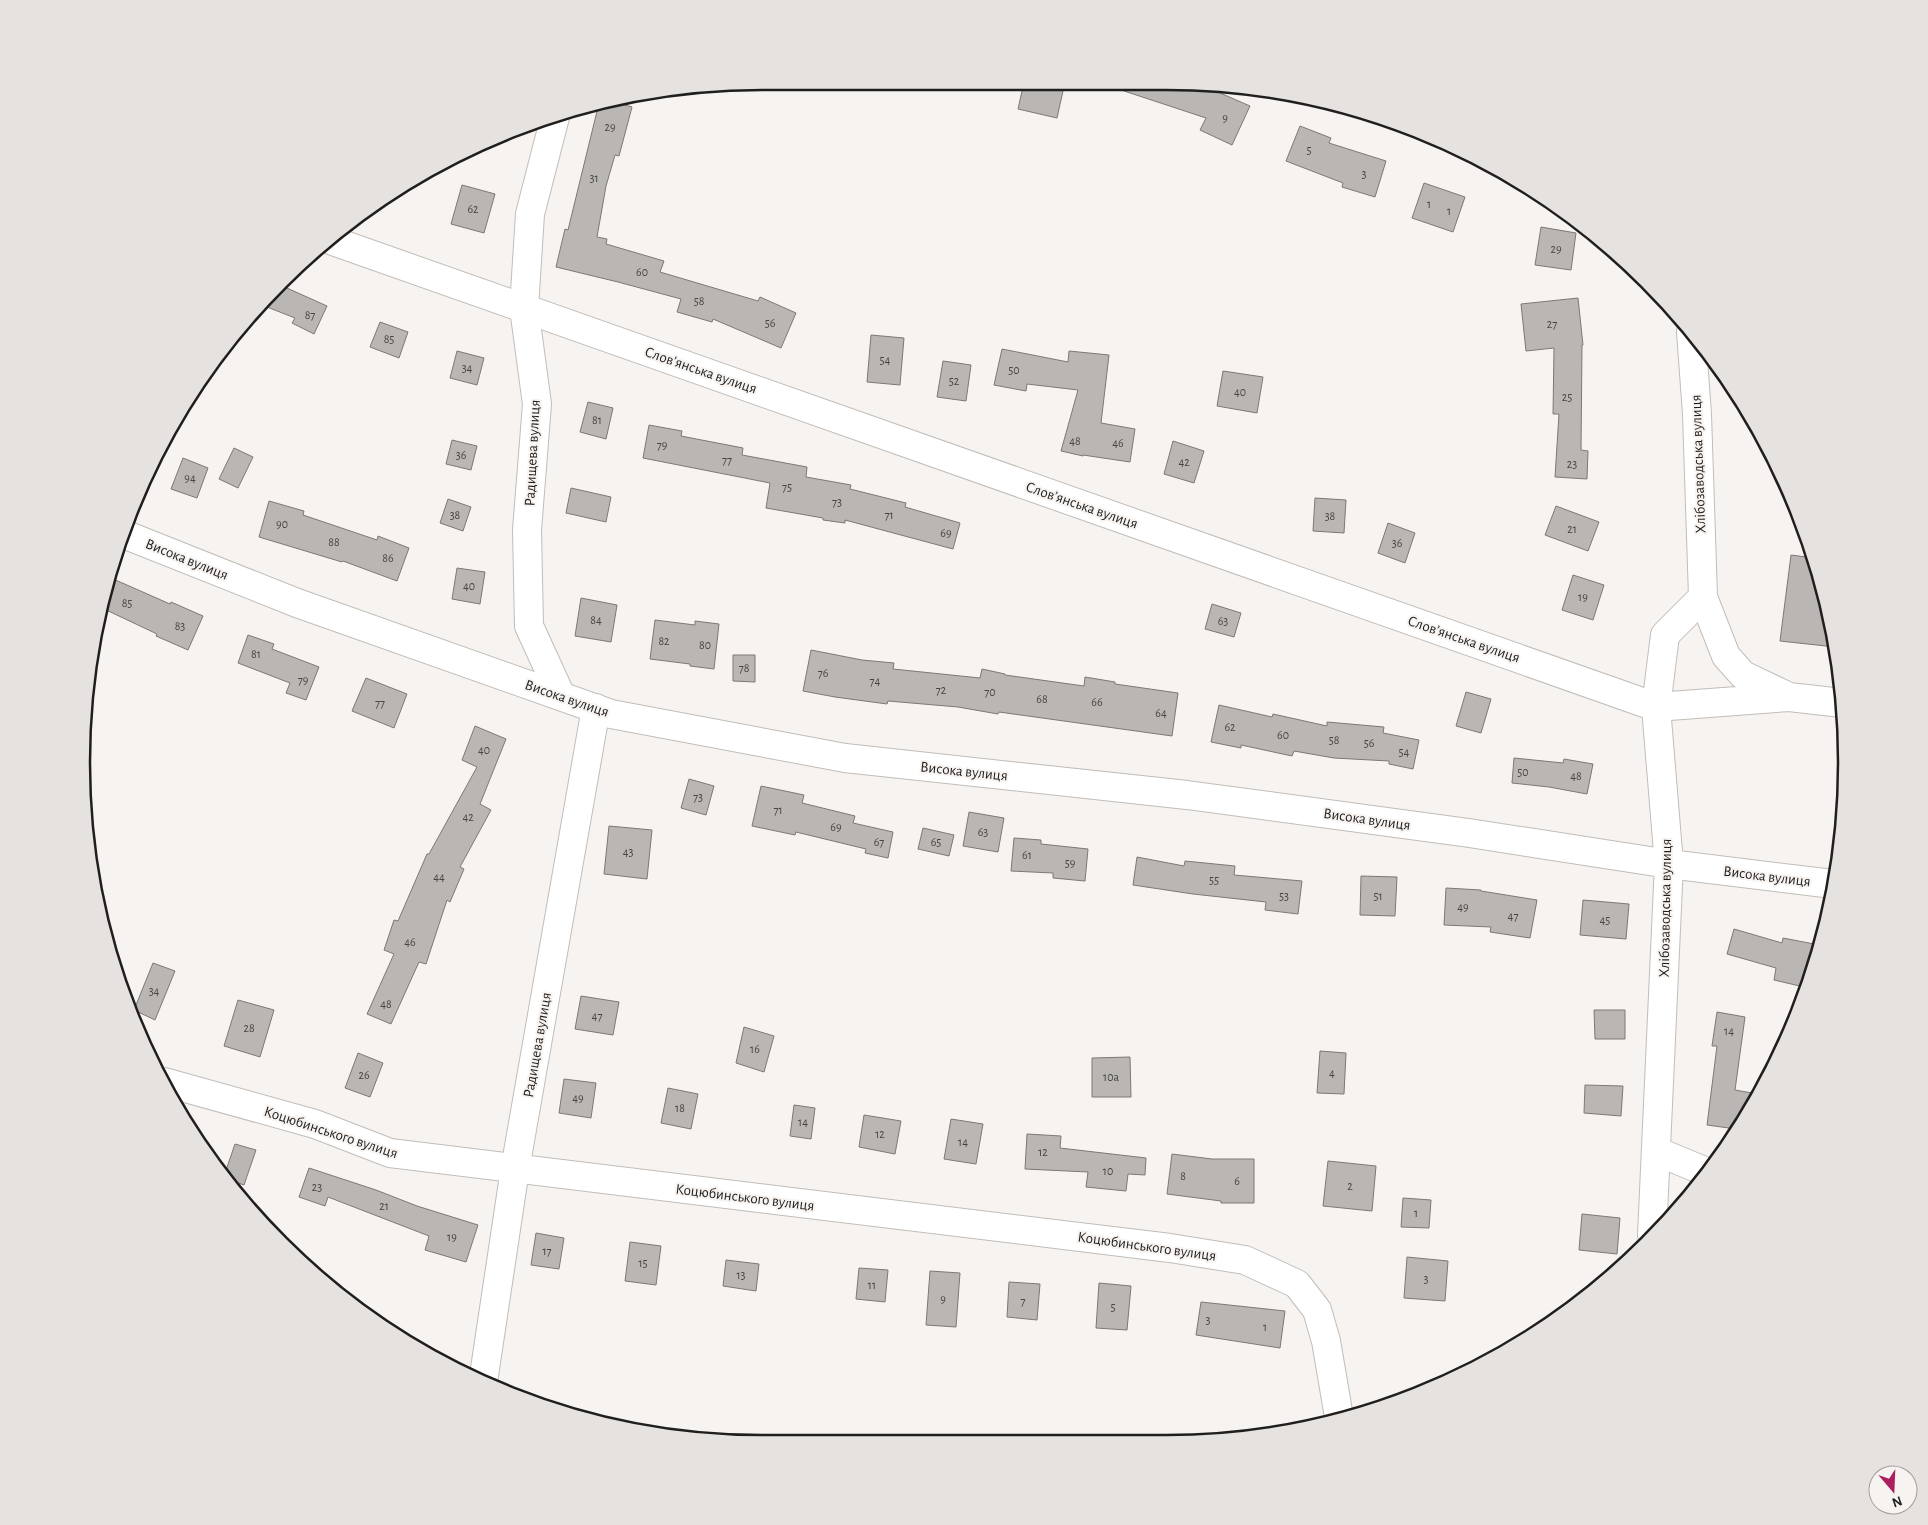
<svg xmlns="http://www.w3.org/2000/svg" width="1928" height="1525" font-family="'Alegreya Sans',sans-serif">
  <rect width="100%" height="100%" fill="#f7f3f0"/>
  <path fill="#bab6b3" stroke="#7c7875" d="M 1024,82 L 1065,82 L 1057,118 L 1018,109 Z
    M 1113,82 L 1197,83 L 1250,106 L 1232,145 L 1200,130 L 1206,118 L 1112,87 Z
    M 611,101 L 632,107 L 619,156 L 615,155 L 606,186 L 597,237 L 607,239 L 606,244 L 664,261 L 660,272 L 758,301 L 760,297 L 796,313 L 781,348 L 713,319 L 712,322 L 677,312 L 681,299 L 618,282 L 556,267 L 565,229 L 568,230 L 599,103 Z
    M 1300,126 L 1331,138 L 1329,143 L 1386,161 L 1375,197 L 1342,187 L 1343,183 L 1286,161 Z
    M 1424,183 L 1465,197 L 1453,232 L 1412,218 Z
    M 462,185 L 495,194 L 484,233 L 451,224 Z
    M 1541,227 L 1576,233 L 1571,270 L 1535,265 Z
    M 278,284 L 327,306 L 314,334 L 292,323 L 295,318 L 262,305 Z
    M 1578,298 L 1583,345 L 1582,345 L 1581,450 L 1588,451 L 1587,479 L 1555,477 L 1559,414 L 1553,414 L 1554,348 L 1526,351 L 1521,304 Z
    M 380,322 L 408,332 L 399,358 L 370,347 Z
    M 871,335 L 904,338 L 900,385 L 867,382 Z
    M 1002,349 L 1068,362 L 1069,351 L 1109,355 L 1101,423 L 1135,429 L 1130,462 L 1083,455 L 1083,456 L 1061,451 L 1078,390 L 1027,384 L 1026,391 L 994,385 Z
    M 457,351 L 484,358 L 477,385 L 450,378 Z
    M 943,361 L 971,365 L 966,401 L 937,397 Z
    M 1223,371 L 1263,377 L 1257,413 L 1217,406 Z
    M 588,402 L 613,408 L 606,439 L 580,432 Z
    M 649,425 L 682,431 L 681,436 L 743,448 L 742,455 L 807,467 L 806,477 L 851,485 L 850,489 L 906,503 L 905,507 L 960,523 L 953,549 L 845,520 L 845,523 L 823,520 L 823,518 L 766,508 L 770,483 L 643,458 Z
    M 452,440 L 477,446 L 471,470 L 446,464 Z
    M 1173,441 L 1204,451 L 1194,483 L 1164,474 Z
    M 234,448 L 253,457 L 238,488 L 219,479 Z
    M 183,458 L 208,468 L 197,498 L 171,489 Z
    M 571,488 L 611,497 L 606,522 L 566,513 Z
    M 1315,498 L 1346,500 L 1344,533 L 1313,531 Z
    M 448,499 L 471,507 L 463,531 L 440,523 Z
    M 269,501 L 304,511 L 303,515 L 377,540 L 378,536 L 409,548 L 397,581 L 343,561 L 342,562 L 259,537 Z
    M 1556,506 L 1599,522 L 1588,551 L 1545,535 Z
    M 1388,523 L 1415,533 L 1405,563 L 1378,553 Z
    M 1791,555 L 1814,558 L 1835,647 L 1780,641 Z
    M 457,568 L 485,572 L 480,604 L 452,599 Z
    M 1573,575 L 1604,585 L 1593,620 L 1562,610 Z
    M 111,578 L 170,604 L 171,602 L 203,616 L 188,650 L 156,636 L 157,634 L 102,608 L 103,594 Z
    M 581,598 L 617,605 L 611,642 L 575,636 Z
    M 1212,604 L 1241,613 L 1234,637 L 1205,629 Z
    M 655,620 L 695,625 L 695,621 L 719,624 L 714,669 L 690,666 L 690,664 L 650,659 Z
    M 248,635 L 274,644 L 272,649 L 319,667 L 306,700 L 286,693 L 290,683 L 238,663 Z
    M 811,650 L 862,660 L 894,663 L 893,669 L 980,678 L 982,669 L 1005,674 L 1005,675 L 1084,686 L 1085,677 L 1115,682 L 1115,684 L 1178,693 L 1172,736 L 999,712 L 998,714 L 958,707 L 888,701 L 887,704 L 835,697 L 803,691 Z
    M 733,655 L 755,655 L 755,682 L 733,681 Z
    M 366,678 L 407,694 L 394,728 L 352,711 Z
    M 1466,692 L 1491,699 L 1481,733 L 1456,726 Z
    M 1219,705 L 1272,717 L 1273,714 L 1327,726 L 1327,722 L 1384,727 L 1383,733 L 1419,740 L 1413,769 L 1389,764 L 1389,761 L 1334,758 L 1294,751 L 1292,756 L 1241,745 L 1241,748 L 1211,742 Z
    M 475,726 L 506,739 L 480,804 L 491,810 L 460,867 L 464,869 L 450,902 L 447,900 L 426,964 L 419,962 L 391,1024 L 367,1014 L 394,954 L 384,950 L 394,920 L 398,921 L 427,854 L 429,854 L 477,767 L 462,760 Z
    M 1514,758 L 1563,763 L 1564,759 L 1593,764 L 1587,794 L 1549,787 L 1512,783 Z
    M 689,779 L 714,786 L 706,815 L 681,808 Z
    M 761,786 L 804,795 L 802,803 L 855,816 L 853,823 L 893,832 L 888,858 L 865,853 L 866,849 L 796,832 L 795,835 L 752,826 Z
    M 969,812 L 1004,818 L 998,852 L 963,846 Z
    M 609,826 L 652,830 L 647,879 L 604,874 Z
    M 923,828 L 954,835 L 949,856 L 918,849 Z
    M 1014,838 L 1041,840 L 1041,844 L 1088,849 L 1085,881 L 1053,878 L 1053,873 L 1011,871 Z
    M 1137,857 L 1184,866 L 1185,861 L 1235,866 L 1234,875 L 1302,881 L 1298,914 L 1265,910 L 1266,902 L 1193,894 L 1133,885 Z
    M 1361,876 L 1397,877 L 1395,916 L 1360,915 Z
    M 1446,888 L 1481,890 L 1481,891 L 1537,900 L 1530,938 L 1490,932 L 1491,927 L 1444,925 Z
    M 1583,900 L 1629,904 L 1626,939 L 1580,935 Z
    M 1734,929 L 1782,943 L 1783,938 L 1814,944 L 1804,987 L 1774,980 L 1776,968 L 1727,954 Z
    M 153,963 L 175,971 L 155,1020 L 134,1010 Z
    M 581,996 L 619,1002 L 613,1035 L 575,1029 Z
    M 238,1000 L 274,1010 L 260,1057 L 224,1046 Z
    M 1594,1010 L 1625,1010 L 1625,1039 L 1595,1039 Z
    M 1717,1012 L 1745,1017 L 1735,1090 L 1758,1094 L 1736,1129 L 1707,1125 L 1717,1046 L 1712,1046 Z
    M 744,1027 L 774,1036 L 764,1072 L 736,1063 Z
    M 1320,1051 L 1346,1053 L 1344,1094 L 1317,1093 Z
    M 358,1053 L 383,1063 L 370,1097 L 345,1088 Z
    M 1130,1057 L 1131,1097 L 1092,1097 L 1092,1058 Z
    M 564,1079 L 596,1083 L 591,1118 L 559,1113 Z
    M 1585,1085 L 1623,1086 L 1621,1116 L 1584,1113 Z
    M 668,1088 L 698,1094 L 691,1129 L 661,1123 Z
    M 794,1105 L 815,1108 L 811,1139 L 790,1136 Z
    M 864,1115 L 901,1121 L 895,1154 L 859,1147 Z
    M 951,1119 L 983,1124 L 976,1164 L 944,1159 Z
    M 1027,1134 L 1061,1136 L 1060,1148 L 1146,1158 L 1145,1175 L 1128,1174 L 1126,1191 L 1086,1187 L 1088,1172 L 1025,1169 Z
    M 235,1144 L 256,1150 L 244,1185 L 227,1179 L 224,1176 Z
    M 1172,1154 L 1212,1159 L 1254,1159 L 1254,1203 L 1221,1203 L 1221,1201 L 1167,1194 Z
    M 1328,1161 L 1376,1166 L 1372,1211 L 1323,1206 Z
    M 309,1168 L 376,1190 L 417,1206 L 478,1225 L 466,1262 L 425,1250 L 429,1236 L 328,1197 L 325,1206 L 299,1197 Z
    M 1403,1198 L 1431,1200 L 1429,1228 L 1401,1227 Z
    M 1582,1214 L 1620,1218 L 1617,1254 L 1579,1250 Z
    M 536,1233 L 564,1238 L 559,1269 L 531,1265 Z
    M 630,1242 L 661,1246 L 656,1285 L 625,1281 Z
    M 1407,1257 L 1448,1261 L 1445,1301 L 1404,1298 Z
    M 726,1260 L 759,1264 L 756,1291 L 723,1286 Z
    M 859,1268 L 888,1270 L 885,1302 L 856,1299 Z
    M 930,1271 L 960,1273 L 956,1327 L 926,1325 Z
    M 1009,1282 L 1040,1284 L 1037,1320 L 1007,1317 Z
    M 1099,1283 L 1131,1286 L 1127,1330 L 1096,1328 Z
    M 1201,1302 L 1285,1311 L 1280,1348 L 1196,1335 Z"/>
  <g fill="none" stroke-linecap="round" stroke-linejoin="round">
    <defs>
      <path id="street" d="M 555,117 L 530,214 L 524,308 L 537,404 L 527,530 L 529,626 L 561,696
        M 333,241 L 1656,707 L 1789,697 L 1842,703
        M 1691,332 L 1697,414 L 1703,597 L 1726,656 L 1743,675 L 1787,696
        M 126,535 L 297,603 L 611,714 L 845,758 L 1187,795 L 1469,833 L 1669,864 L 1833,884
        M 164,1082 L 315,1124 L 390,1153 L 1170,1248 L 1245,1260 L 1297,1284 L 1317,1310 L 1326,1341 L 1339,1417
        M 1656,1151 L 1709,1173
        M 1652,1235 L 1669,864 L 1656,707 L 1665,635 L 1703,597
        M 483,1382 L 515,1169 L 596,708"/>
    </defs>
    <use href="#street" stroke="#c1bdb9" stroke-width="30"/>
    <use href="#street" stroke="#fff" stroke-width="28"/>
  </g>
  <g text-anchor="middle" stroke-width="4" stroke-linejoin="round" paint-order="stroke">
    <g font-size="12" fill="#474543">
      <text x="1225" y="122">9</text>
      <text x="610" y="131">29</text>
      <text x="1309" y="154">5</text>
      <text x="1364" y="178">3</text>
      <text x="594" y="182">31</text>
      <text x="1429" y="208">1</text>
      <text x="473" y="213">62</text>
      <text x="1449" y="215">1</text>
      <text x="1556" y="253">29</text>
      <text x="642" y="276">60</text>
      <text x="699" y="305">58</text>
      <text x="310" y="319">87</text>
      <text x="770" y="327">56</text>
      <text x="1552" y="328">27</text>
      <text x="389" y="343">85</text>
      <text x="885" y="364">54</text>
      <text x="467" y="372">34</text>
      <text x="1014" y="374">50</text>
      <text x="954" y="385">52</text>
      <text x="1240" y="396">40</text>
      <text x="1567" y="401">25</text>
      <text x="597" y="424">81</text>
      <text x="1075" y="445">48</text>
      <text x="1118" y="447">46</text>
      <text x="662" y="449">79</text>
      <text x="461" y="459">36</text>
      <text x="727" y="464">77</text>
      <text x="1184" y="466">42</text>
      <text x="1572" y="468">23</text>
      <text x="190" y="482">94</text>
      <text x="787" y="491">75</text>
      <text x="837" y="506">73</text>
      <text x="455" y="519">38</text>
      <text x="889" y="519">71</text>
      <text x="1330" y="520">38</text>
      <text x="282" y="528">90</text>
      <text x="1572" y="533">21</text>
      <text x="946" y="537">69</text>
      <text x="334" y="546">88</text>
      <text x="1397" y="547">36</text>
      <text x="388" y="562">86</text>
      <text x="469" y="590">40</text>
      <text x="1583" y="601">19</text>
      <text x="127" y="607">85</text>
      <text x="596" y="624">84</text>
      <text x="1223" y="625">63</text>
      <text x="180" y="630">83</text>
      <text x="664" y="645">82</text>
      <text x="705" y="649">80</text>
      <text x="256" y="658">81</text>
      <text x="744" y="672">78</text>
      <text x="823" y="677">76</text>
      <text x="303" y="684">79</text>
      <text x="875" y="685">74</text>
      <text x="941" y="694">72</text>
      <text x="990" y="696">70</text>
      <text x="1042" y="703">68</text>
      <text x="1097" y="706">66</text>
      <text x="380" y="707">77</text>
      <text x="1161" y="717">64</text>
      <text x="1230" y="731">62</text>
      <text x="1283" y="739">60</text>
      <text x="1334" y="744">58</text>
      <text x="1369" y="747">56</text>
      <text x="484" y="754">40</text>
      <text x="1404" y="756">54</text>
      <text x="1523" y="776">50</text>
      <text x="1576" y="780">48</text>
      <text x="698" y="801">73</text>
      <text x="778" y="814">71</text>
      <text x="468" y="821">42</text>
      <text x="836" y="831">69</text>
      <text x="983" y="836">63</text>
      <text x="879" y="846">67</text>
      <text x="936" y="846">65</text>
      <text x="628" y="856">43</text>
      <text x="1027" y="859">61</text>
      <text x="1070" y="867">59</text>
      <text x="439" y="881">44</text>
      <text x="1214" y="884">55</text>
      <text x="1284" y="900">53</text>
      <text x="1378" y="900">51</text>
      <text x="1463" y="911">49</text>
      <text x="1513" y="920">47</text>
      <text x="1605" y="924">45</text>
      <text x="410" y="946">46</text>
      <text x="154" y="995">34</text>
      <text x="386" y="1008">48</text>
      <text x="597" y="1020">47</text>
      <text x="249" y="1032">28</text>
      <text x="1729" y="1035">14</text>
      <text x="755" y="1053">16</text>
      <text x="1332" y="1077">4</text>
      <text x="364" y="1079">26</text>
      <text x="1111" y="1081">10а</text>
      <text x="578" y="1102">49</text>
      <text x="680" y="1112">18</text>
      <text x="803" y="1126">14</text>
      <text x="880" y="1138">12</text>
      <text x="963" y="1146">14</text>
      <text x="1043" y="1156">12</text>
      <text x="1108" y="1175">10</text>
      <text x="1183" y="1180">8</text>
      <text x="1237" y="1185">6</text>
      <text x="1350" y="1190">2</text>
      <text x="317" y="1191">23</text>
      <text x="384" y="1210">21</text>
      <text x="1416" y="1217">1</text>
      <text x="452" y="1241">19</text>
      <text x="547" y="1255">17</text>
      <text x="643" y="1267">15</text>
      <text x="741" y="1279">13</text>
      <text x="1426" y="1283">3</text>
      <text x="872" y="1289">11</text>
      <text x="943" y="1303">9</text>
      <text x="1023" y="1305">7</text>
      <text x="1113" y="1311">5</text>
      <text x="1208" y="1324">3</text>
      <text x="1265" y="1331">1</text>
    </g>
    <g font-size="15" fill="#211f1e" stroke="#f7f3f0">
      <text transform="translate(701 370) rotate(19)" y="5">Слов’янська вулиця</text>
      <text transform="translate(532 453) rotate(-87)" y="5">Радищева вулиця</text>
      <text transform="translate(1698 464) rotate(-92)" y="5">Хлібозаводська вулиця</text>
      <text transform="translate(1082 505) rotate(19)" y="5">Слов’янська вулиця</text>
      <text transform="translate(187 559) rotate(22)" y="5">Висока вулиця</text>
      <text transform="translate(1464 639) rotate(19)" y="5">Слов’янська вулиця</text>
      <text transform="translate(567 698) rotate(19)" y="5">Висока вулиця</text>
      <text transform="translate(964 771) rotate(6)" y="5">Висока вулиця</text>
      <text transform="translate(1367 819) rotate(8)" y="5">Висока вулиця</text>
      <text transform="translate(1767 876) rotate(7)" y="5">Висока вулиця</text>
      <text transform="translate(1665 908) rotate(-89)" y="5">Хлібозаводська вулиця</text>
      <text transform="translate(537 1045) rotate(-80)" y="5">Радищева вулиця</text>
      <text transform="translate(331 1132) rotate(18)" y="5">Коцюбинського вулиця</text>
      <text transform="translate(745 1197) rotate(7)" y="5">Коцюбинського вулиця</text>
      <text transform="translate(1147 1246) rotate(8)" y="5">Коцюбинського вулиця</text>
    </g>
  </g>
  <path d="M0 0H1928V1525H0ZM762 90H1166A672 672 0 0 1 1838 762V763A672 672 0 0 1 1166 1435H762A672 672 0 0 1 90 763V762A672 672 0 0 1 762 90Z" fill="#e6e2df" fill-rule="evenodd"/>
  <path fill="none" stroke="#211f1e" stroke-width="2.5" d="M762 90H1166A672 672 0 0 1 1838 762V763A672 672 0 0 1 1166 1435H762A672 672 0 0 1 90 763V762A672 672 0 0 1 762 90Z"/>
  <g transform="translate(1893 1490) rotate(161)"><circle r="24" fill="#f7f3f0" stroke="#a19e9c"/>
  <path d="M0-4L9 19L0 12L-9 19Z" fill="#ac1f5e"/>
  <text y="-8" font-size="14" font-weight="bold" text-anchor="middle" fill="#211f1e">N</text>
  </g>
</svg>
